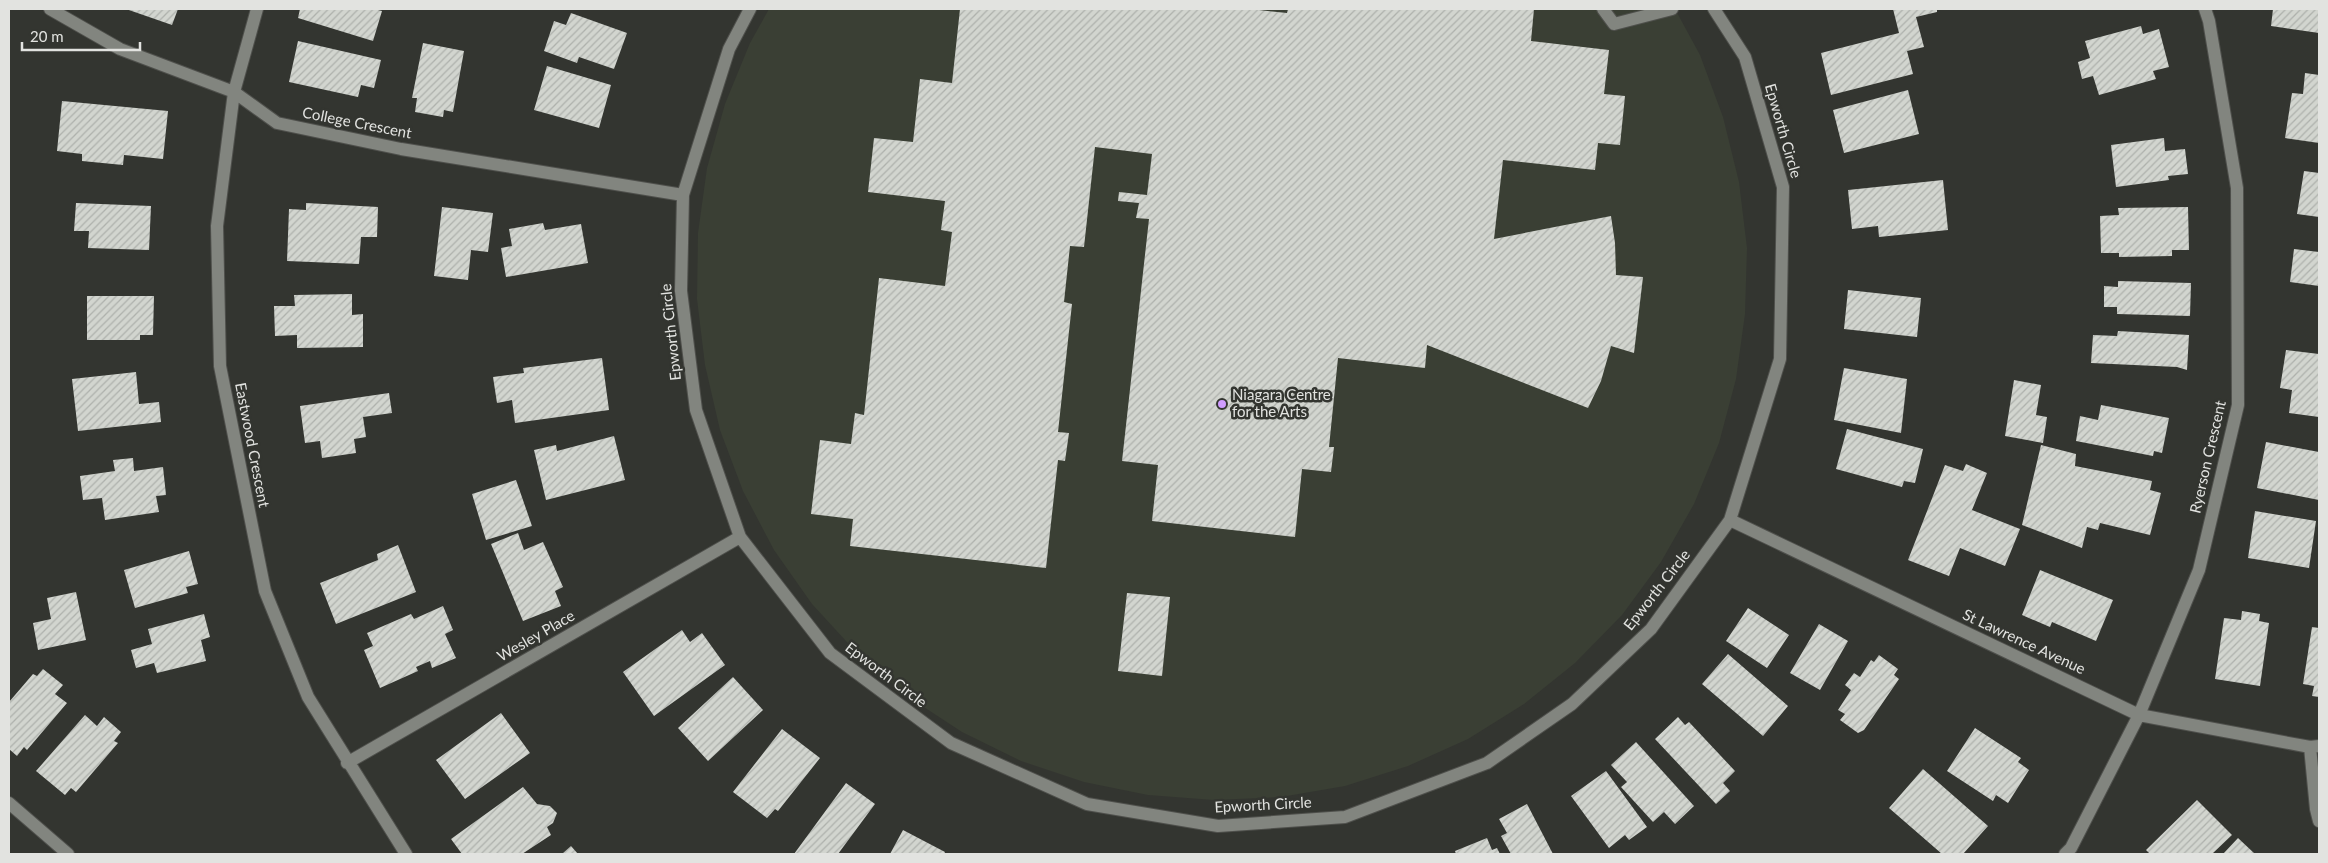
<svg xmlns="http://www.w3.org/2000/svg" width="2328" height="863" font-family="Lato,sans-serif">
  <defs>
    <pattern id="building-hatch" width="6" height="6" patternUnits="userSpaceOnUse" patternTransform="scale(1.25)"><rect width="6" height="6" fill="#d2d5cf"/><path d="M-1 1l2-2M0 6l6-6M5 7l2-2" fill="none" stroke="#aeb1ac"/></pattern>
  </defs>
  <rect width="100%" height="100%" fill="#333530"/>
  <path fill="#3a3f34" d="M 769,9 L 1675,9 L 1700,55 L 1723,117 L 1739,182 L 1747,248 L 1745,314 L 1736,379 L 1719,443 L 1694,504 L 1661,562 L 1622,615 L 1575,663 L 1524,704 L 1468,739 L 1408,766 L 1345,786 L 1281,797 L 1214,800 L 1148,795 L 1084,782 L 1021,761 L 962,732 L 907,696 L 857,653 L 812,604 L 774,550 L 743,491 L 720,430 L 705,365 L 697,299 L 698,233 L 707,168 L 725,104 L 750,43 Z"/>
  <path fill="url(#building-hatch)" d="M 126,9 L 178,9 L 172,25 Z
    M 300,9 L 374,9 L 382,11 L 373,41 L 298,18 Z
    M 960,9 L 1250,9 L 1287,13 L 1288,9 L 1534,9 L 1531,41 L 1609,50 L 1604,94 L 1625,96 L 1620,145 L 1598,143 L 1595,170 L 1503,160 L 1494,239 L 1611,216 L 1615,243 L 1616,275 L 1643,277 L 1634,353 L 1611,346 L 1601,381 L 1588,408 L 1427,345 L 1425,368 L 1338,358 L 1329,447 L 1334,447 L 1331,472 L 1302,469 L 1295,537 L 1152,521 L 1158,465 L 1122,461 L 1149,219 L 1136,218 L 1139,203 L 1118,201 L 1119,192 L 1147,195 L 1152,154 L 1095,147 L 1084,247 L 1070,246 L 1064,302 L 1072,304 L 1058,432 L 1069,433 L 1065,461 L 1058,460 L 1046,568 L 850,546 L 853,519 L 811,514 L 820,440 L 851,444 L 855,413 L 864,415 L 879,278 L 945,286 L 952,232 L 941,230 L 945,201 L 868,192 L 874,138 L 913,142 L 920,79 L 952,83 Z
    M 1893,9 L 1937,9 L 1937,12 L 1916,17 L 1924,47 L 1907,51 L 1913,74 L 1831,95 L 1821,53 L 1899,33 Z
    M 2273,9 L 2319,9 L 2319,33 L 2271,26 Z
    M 571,13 L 627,33 L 614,69 L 579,57 L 577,63 L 544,51 L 554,21 L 566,25 Z
    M 2141,26 L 2143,34 L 2159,29 L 2169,67 L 2153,71 L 2156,79 L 2099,95 L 2093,76 L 2082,79 L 2078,62 L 2090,58 L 2085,41 Z
    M 298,41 L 381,60 L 374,88 L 361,85 L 358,97 L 289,82 Z
    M 423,43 L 464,51 L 453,112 L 444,110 L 443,117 L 415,112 L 417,98 L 412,98 Z
    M 547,66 L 611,85 L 599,128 L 534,110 Z
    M 2305,73 L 2319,75 L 2319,143 L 2285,138 L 2292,93 L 2303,94 Z
    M 1908,90 L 1919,134 L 1844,153 L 1833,110 Z
    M 62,101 L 168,111 L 163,159 L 124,155 L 123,165 L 82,161 L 82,154 L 57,151 Z
    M 2164,138 L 2165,151 L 2185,149 L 2188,174 L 2168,176 L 2169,180 L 2116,187 L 2111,145 Z
    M 2304,171 L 2319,173 L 2319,217 L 2297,214 Z
    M 1943,180 L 1948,230 L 1879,237 L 1878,226 L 1852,229 L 1848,190 Z
    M 76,203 L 151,206 L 149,250 L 88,248 L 89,231 L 74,231 Z
    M 306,203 L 378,207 L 377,237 L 361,237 L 359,264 L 287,261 L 289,209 L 306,210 Z
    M 442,207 L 493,213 L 488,252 L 471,250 L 468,280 L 434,276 Z
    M 2188,207 L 2189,250 L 2172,250 L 2172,256 L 2119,257 L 2119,253 L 2101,253 L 2100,216 L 2119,215 L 2118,208 Z
    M 543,223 L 545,230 L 581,224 L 588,263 L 506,277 L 501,248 L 512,246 L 509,229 Z
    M 2294,249 L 2319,252 L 2319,286 L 2290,282 Z
    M 2118,281 L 2191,283 L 2190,316 L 2117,314 L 2117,307 L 2104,307 L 2104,286 L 2118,287 Z
    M 1848,290 L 1921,298 L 1917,337 L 1844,329 Z
    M 352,294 L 352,315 L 363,314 L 363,347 L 297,348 L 297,335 L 275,336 L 274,306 L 295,306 L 294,295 Z
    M 87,296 L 154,296 L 153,335 L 140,335 L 140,340 L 87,340 Z
    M 2118,331 L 2189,335 L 2187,370 L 2177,367 L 2091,363 L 2093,335 L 2117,336 Z
    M 2286,350 L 2319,354 L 2319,417 L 2289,413 L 2292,390 L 2280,388 Z
    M 602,358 L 609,410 L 515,423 L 512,400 L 497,403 L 493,377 L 524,373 L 523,368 Z
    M 1844,368 L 1907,379 L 1901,433 L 1834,420 Z
    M 136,372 L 139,404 L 159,402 L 161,422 L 78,431 L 72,379 Z
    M 2014,380 L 2041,385 L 2036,415 L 2047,417 L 2043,443 L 2005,436 Z
    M 389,393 L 392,413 L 363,417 L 366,437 L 354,439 L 356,453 L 322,458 L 320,441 L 305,443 L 300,406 Z
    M 2101,405 L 2169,418 L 2162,453 L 2154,451 L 2153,456 L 2076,441 L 2080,416 L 2098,420 Z
    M 1847,429 L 1923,449 L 1915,483 L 1904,481 L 1902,487 L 1836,469 Z
    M 614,436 L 625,480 L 546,500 L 534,450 L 556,445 L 557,451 Z
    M 2266,442 L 2319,452 L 2319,500 L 2257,488 Z
    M 2041,445 L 2076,454 L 2075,466 L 2152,481 L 2150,490 L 2161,493 L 2150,535 L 2100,523 L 2098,530 L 2087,527 L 2082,548 L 2022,525 Z
    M 133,458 L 134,471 L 163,467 L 166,495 L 156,496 L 159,512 L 105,520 L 102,498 L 83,500 L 80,476 L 115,471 L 113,460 Z
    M 1966,464 L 1987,473 L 1972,510 L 2020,529 L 2005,566 L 1960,548 L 1949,576 L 1908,560 L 1945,465 L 1963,471 Z
    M 516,480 L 532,526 L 486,540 L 472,494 Z
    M 2255,511 L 2316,521 L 2309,568 L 2248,558 Z
    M 518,533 L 524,550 L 543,542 L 563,587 L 555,591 L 561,606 L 523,621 L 491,544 Z
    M 398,545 L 416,592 L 336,624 L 320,583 L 378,560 L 377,554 Z
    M 189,551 L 198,584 L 186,587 L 188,593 L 135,608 L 124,570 Z
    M 2040,570 L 2113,600 L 2096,641 L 2052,622 L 2050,627 L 2022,615 Z
    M 76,592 L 86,640 L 38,650 L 33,623 L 51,619 L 47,598 Z
    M 1127,593 L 1170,597 L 1162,676 L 1118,671 Z
    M 443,606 L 453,630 L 445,634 L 456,658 L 432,668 L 430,661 L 416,667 L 418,671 L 380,688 L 364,650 L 373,646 L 367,633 L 411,614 L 414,619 Z
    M 1748,608 L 1789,635 L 1767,668 L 1726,641 Z
    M 2242,611 L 2260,614 L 2259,621 L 2269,623 L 2260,686 L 2215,679 L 2224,618 L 2241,620 Z
    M 204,614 L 210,637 L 201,640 L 206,661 L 157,673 L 154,663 L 136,668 L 131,650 L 152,644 L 148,629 Z
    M 1819,624 L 1848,641 L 1820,690 L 1790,673 Z
    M 2312,627 L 2319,628 L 2319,697 L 2312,696 L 2314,686 L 2303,684 Z
    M 682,630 L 690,642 L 702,633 L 725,665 L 654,716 L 623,672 Z
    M 1728,654 L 1788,706 L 1763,736 L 1702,684 Z
    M 1879,655 L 1898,669 L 1894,675 L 1899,679 L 1864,730 L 1858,733 L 1840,720 L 1845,714 L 1838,710 L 1851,690 L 1845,685 L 1854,673 L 1860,677 L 1871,660 L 1874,662 Z
    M 43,669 L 63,685 L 55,694 L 67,703 L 27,750 L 24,747 L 17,756 L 9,749 L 9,702 L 33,674 L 37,676 Z
    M 733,677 L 763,710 L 708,761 L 678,728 Z
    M 501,713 L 530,753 L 465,799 L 436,760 Z
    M 85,715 L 97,726 L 104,717 L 121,732 L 114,741 L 118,743 L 76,792 L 71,788 L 65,795 L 36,771 Z
    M 1678,717 L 1685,725 L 1689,722 L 1735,771 L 1723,783 L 1730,791 L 1716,804 L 1655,739 Z
    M 1975,728 L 2021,758 L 2018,762 L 2029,770 L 2008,803 L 1996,795 L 1993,801 L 1947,771 Z
    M 782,729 L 820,758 L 778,811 L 775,809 L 767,818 L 733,792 Z
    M 1636,742 L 1694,806 L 1675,824 L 1664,812 L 1653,822 L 1621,787 L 1627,782 L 1611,765 Z
    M 1923,769 L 1988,826 L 1963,854 L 1942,854 L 1889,808 Z
    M 1606,771 L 1647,827 L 1629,840 L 1625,835 L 1609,848 L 1571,796 Z
    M 846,783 L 875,804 L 838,854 L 794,854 Z
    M 523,787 L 537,804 L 550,806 L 557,813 L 553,823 L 547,827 L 551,835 L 522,854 L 462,854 L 451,839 Z
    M 2197,800 L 2232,835 L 2212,854 L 2150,854 L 2146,850 Z
    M 1527,804 L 1553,854 L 1511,854 L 1501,836 L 1507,833 L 1499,819 Z
    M 903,830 L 945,852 L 944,854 L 890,854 Z
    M 1487,838 L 1492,850 L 1497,848 L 1500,854 L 1456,854 L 1455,851 Z
    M 2238,838 L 2255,854 L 2223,854 Z
    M 571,846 L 578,854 L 562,854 Z"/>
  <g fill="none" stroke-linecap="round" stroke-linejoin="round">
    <defs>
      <path id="lane" d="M 1603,9 L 1614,24 L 1672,9"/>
      <path id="street" d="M 50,9 L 120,49 L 234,92 L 277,123 L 401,149 L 683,195
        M 257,9 L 234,92 L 217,226 L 220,366 L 265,591 L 308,697 L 406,854
        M 750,9 L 729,49 L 683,195 L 681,291 L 696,410 L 740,537 L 830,653 L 951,743 L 1087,804 L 1218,826 L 1345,817 L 1487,763 L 1572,704 L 1651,629 L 1730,520 L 1780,359 L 1783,187 L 1745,57 L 1714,9
        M 1730,520 L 2139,715 L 2310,747 L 2319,746
        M 2310,747 L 2316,809 L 2319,821
        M 347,763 L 740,537
        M 9,803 L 68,854
        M 2065,854 L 2071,848 L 2139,715 L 2199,570 L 2238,405 L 2237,188 L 2209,21 L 2205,9"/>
    </defs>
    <use href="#lane" stroke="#4f504c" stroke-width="14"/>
    <use href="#street" stroke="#4f504c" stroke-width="14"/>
    <use href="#lane" stroke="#82857f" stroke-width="12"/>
    <use href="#street" stroke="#82857f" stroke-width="12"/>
  </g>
  <circle fill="#d09dff" stroke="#333530" stroke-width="2" cx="1222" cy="404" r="5"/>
  <g text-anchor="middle" stroke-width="5" stroke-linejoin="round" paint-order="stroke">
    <g font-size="15" fill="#e2e3e0" stroke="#333530">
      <text transform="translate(357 123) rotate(11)" y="5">College Crescent</text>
      <text transform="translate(1783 131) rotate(74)" y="5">Epworth Circle</text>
      <text transform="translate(671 332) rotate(-96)" y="5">Epworth Circle</text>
      <text transform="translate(252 445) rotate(79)" y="5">Eastwood Crescent</text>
      <text transform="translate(2208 457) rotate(-77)" y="5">Ryerson Crescent</text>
      <text transform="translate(1657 590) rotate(-52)" y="5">Epworth Circle</text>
      <text transform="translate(536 636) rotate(-30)" y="5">Wesley Place</text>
      <text transform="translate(2024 642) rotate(25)" y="5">St Lawrence Avenue</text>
      <text transform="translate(886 675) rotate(37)" y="5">Epworth Circle</text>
      <text transform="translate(1263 805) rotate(-3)" y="5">Epworth Circle</text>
    </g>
    <g font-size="15" fill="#e2e3e0" stroke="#333530" text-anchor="start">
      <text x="1232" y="400">Niagara Centre<tspan x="1232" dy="17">for the Arts</tspan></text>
    </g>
  </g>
  <rect width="2328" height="863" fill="none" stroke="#e2e3e0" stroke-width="20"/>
  <path d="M22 42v8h118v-8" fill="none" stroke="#e2e3e0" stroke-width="2.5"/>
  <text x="30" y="42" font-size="15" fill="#e2e3e0" stroke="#333530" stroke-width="4" paint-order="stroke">20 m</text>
</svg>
